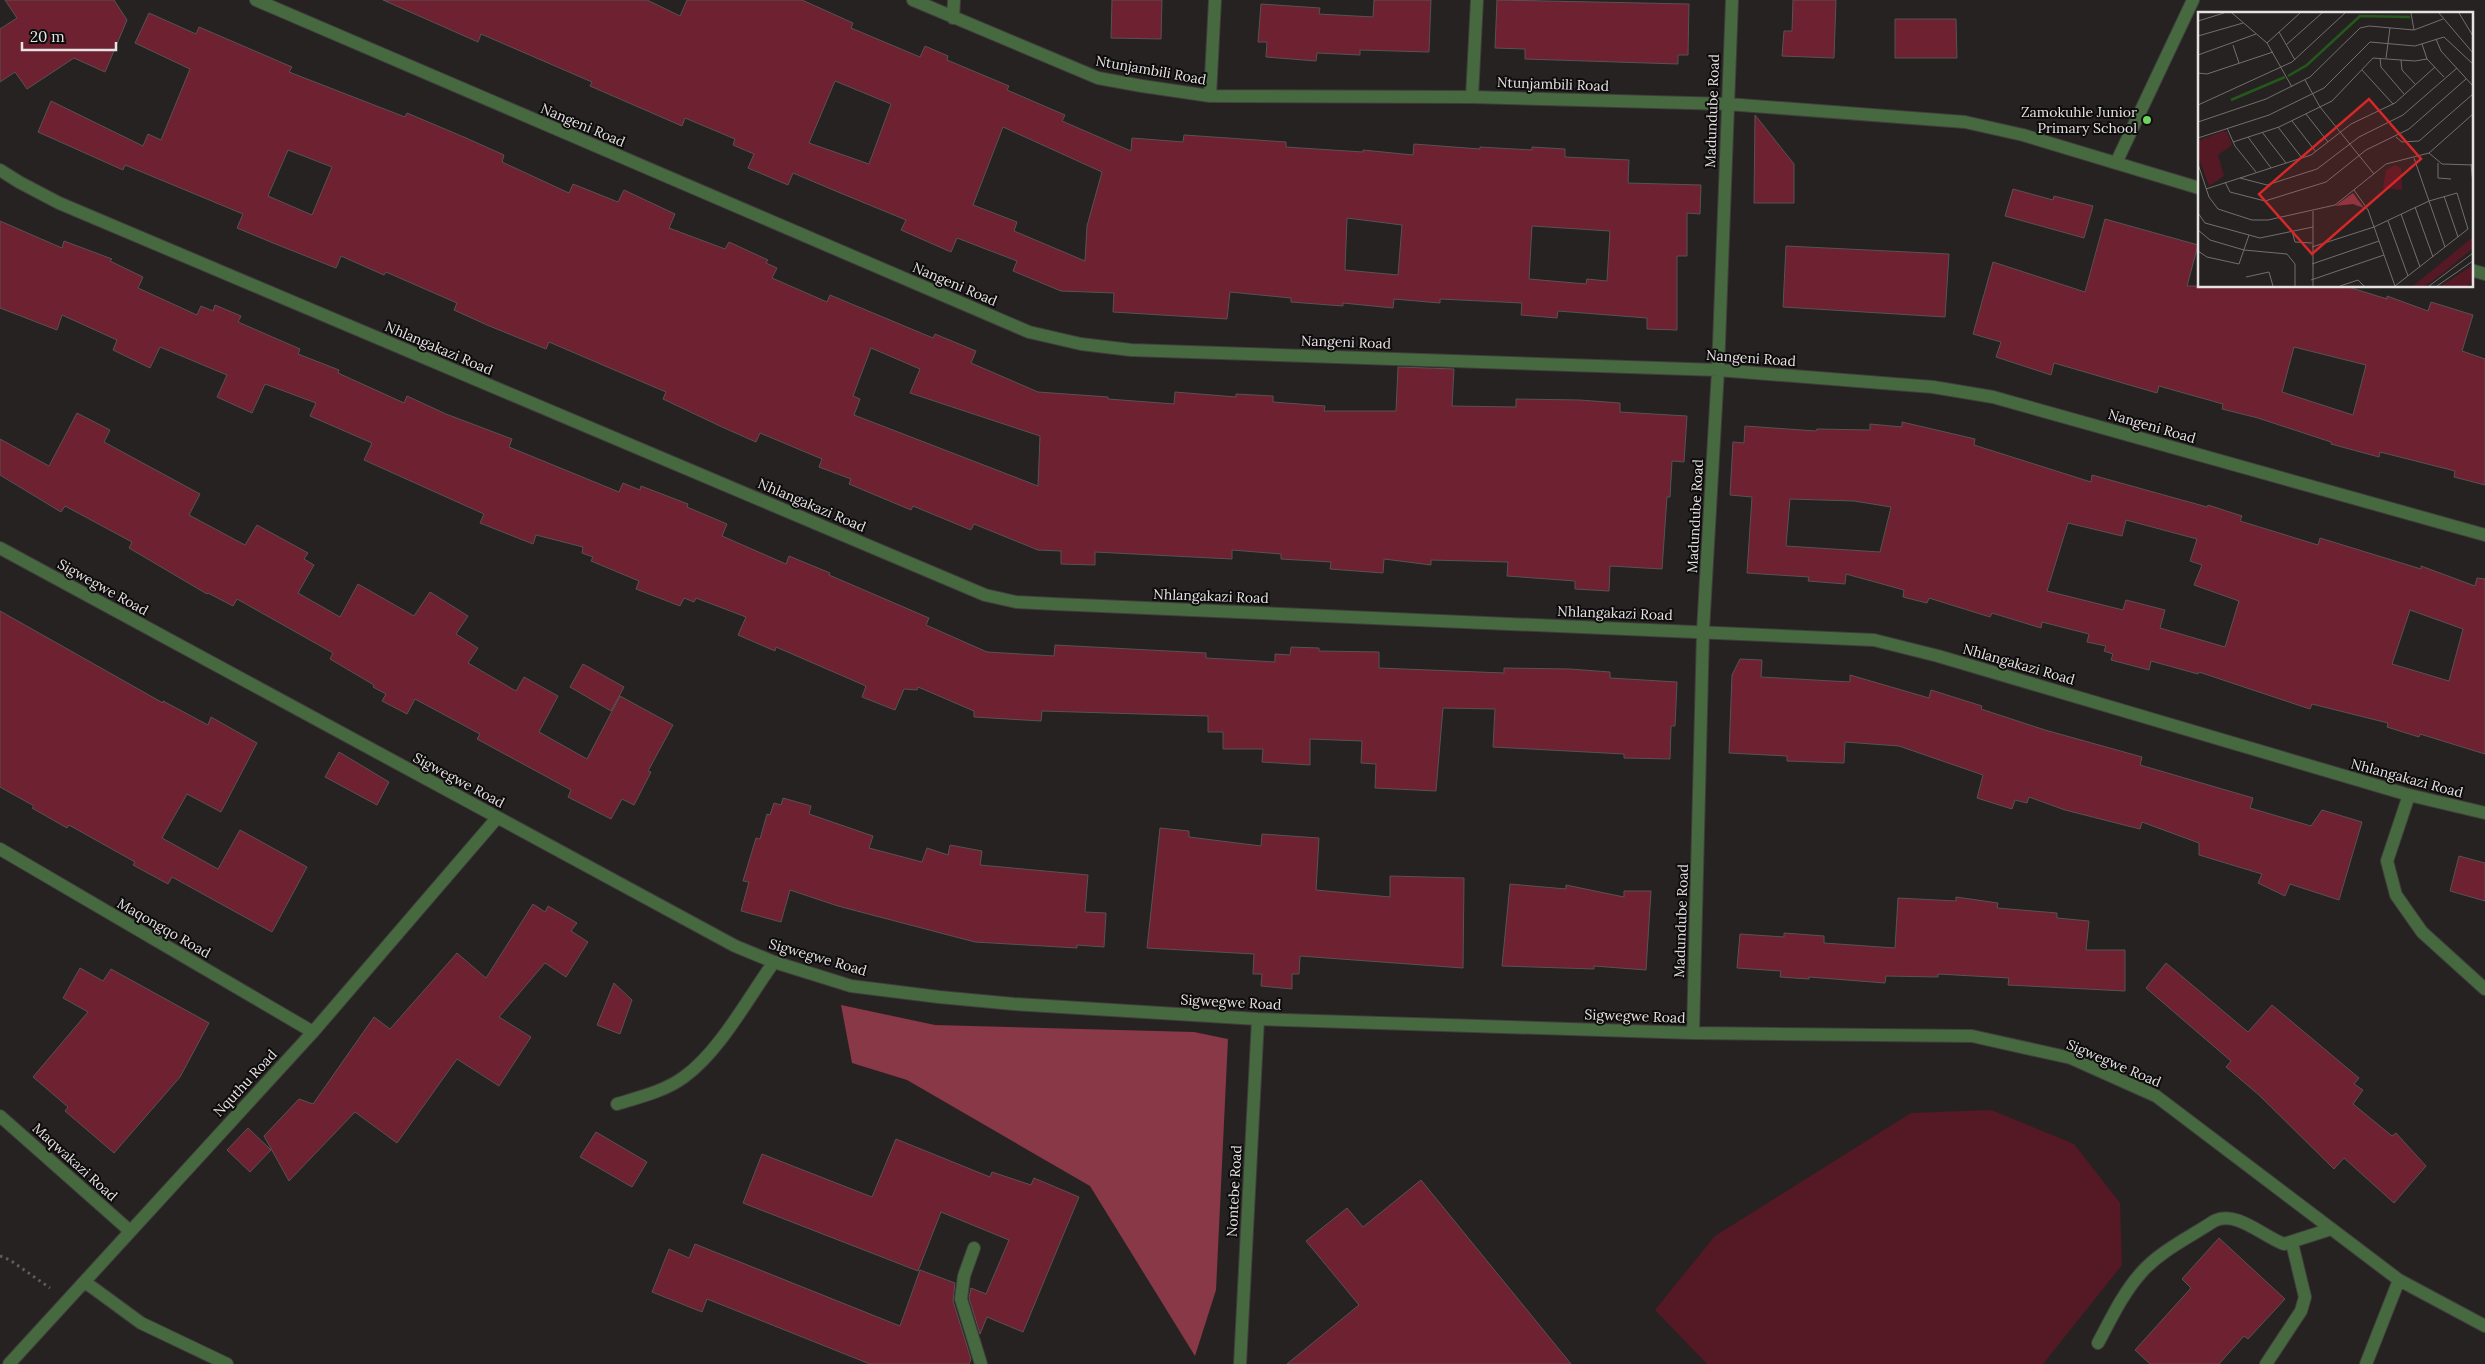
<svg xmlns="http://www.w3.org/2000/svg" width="2485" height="1364" font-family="Lora,serif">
  <rect width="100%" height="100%" fill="#262222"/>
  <path fill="#551925" d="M 1991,1110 L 2074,1144 L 2120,1203 L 2122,1265 L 2043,1364 L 1707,1364 L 1655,1310 L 1715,1236 L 1911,1113 Z"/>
  <path fill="#883846" d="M 841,1005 L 935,1025 L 1194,1032 L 1228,1039 L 1216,1290 L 1195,1356 L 1090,1186 L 907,1080 L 852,1063 Z"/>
  <path fill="#6e2131" stroke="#585253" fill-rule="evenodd" d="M 5,0 L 114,0 L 127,20 L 105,72 L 74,58 L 27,89 L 15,72 L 0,82 L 0,29 L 17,18 Z
    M 383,0 L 647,0 L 680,16 L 687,0 L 802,0 L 853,23 L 851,28 L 920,57 L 925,46 L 948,56 L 947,60 L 1009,86 L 1007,90 L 1065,115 L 1062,121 L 1131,151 L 1132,138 L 1183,142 L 1184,135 L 1286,142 L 1286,147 L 1363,152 L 1363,150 L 1413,155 L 1414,144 L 1480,149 L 1480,147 L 1532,150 L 1532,147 L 1565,149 L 1565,157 L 1629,160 L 1628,183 L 1701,185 L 1700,214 L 1687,213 L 1687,256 L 1677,256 L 1677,330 L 1647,329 L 1647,318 L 1558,311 L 1557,318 L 1521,315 L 1522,303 L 1440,299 L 1440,303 L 1394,299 L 1393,308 L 1343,303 L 1343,306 L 1291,302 L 1291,298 L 1230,292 L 1227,319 L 1113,312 L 1114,293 L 1061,291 L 1013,271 L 1017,261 L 957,238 L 951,252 L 901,230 L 906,220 L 838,192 L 793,173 L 788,185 L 748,168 L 754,154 L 733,145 L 735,139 L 685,118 L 682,126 L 590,86 L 592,82 L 481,34 L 478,42 ZM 835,81 L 891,104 L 869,164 L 809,143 ZM 1003,127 L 1102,172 L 1087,226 L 1085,261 L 1014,231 L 1017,222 L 973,205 ZM 1347,218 L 1402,225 L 1398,275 L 1345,270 ZM 1532,226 L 1610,231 L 1607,281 L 1587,279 L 1586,284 L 1529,279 Z
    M 1112,0 L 1162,0 L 1161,39 L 1111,38 Z
    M 1374,0 L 1431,0 L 1429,52 L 1360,50 L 1360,55 L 1317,53 L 1316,61 L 1266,57 L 1267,42 L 1258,42 L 1261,4 L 1320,8 L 1319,14 L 1373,17 Z
    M 1497,0 L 1689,4 L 1688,55 L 1678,55 L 1678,64 L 1525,59 L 1525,49 L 1495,48 Z
    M 1793,0 L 1836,0 L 1834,58 L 1782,56 L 1784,31 L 1792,31 Z
    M 149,13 L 196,34 L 199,27 L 292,67 L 289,72 L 405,117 L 407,113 L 466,138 L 504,155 L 502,162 L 569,193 L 573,184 L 618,202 L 624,190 L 675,214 L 669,228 L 725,249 L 729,242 L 768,260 L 766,263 L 777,268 L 772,278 L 827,302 L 830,295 L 933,338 L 935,334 L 976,351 L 971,363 L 1038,392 L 1108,397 L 1108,399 L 1174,404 L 1175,392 L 1236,397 L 1236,394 L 1273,396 L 1273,402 L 1325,406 L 1324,411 L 1396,411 L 1398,367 L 1454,369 L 1452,406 L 1516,407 L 1516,399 L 1580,400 L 1620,403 L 1620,412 L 1687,416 L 1684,462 L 1672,461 L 1670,497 L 1667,497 L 1662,569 L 1610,566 L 1609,591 L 1575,589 L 1575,581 L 1507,576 L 1508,562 L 1431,560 L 1431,565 L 1384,559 L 1383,573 L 1330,569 L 1331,562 L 1281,559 L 1281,554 L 1232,550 L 1232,559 L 1095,552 L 1095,565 L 1061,564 L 1061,551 L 1038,550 L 974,524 L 971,530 L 913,506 L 911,510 L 849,484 L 851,479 L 819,467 L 822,459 L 760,433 L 756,442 L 722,427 L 663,399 L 666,392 L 549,342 L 546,349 L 487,325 L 454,310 L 457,303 L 386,272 L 384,275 L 341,256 L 336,268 L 273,243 L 237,228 L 243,214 L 125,165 L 123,170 L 38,132 L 51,101 L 143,146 L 148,134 L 161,140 L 190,69 L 135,43 ZM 288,150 L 332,167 L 312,215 L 268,196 ZM 871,348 L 920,369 L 910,393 L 1040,436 L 1038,486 L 854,415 L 860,399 L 853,396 Z
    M 1895,19 L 1956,19 L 1957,58 L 1895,58 Z
    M 1755,115 L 1794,164 L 1794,203 L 1754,203 Z
    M 2013,189 L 2053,200 L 2054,196 L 2093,206 L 2084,238 L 2005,216 Z
    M 2105,219 L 2198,245 L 2187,286 L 2345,286 L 2387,299 L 2387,296 L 2428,311 L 2431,302 L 2473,315 L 2462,351 L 2485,359 L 2485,485 L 2454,477 L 2455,471 L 2380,452 L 2379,457 L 2331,444 L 2331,442 L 2258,418 L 2222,409 L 2223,404 L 2159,386 L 2157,393 L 2054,363 L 2051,375 L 1996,357 L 2001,342 L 1973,334 L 1993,262 L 2085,292 ZM 2294,347 L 2366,365 L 2353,415 L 2282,392 Z
    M 0,221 L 62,248 L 64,241 L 112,259 L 110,261 L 143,277 L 138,288 L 197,315 L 201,306 L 213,311 L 215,305 L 241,316 L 238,322 L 300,349 L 298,354 L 339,370 L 338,373 L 404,403 L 407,396 L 446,414 L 512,439 L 509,447 L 619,492 L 623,483 L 640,490 L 641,486 L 688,504 L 687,507 L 727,524 L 722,536 L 786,564 L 789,556 L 830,573 L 829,575 L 929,618 L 926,625 L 987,652 L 1054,656 L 1055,645 L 1206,653 L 1206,658 L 1275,662 L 1275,654 L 1290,655 L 1291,647 L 1319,648 L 1319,651 L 1379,652 L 1379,668 L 1504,673 L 1504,668 L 1570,669 L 1610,672 L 1610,678 L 1677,682 L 1675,726 L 1671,726 L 1670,759 L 1624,758 L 1624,754 L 1493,747 L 1495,709 L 1443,708 L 1436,791 L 1375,788 L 1376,764 L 1361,763 L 1362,741 L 1310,739 L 1310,765 L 1262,762 L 1263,749 L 1223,749 L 1223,732 L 1208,732 L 1208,716 L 1042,711 L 1041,721 L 974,717 L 974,711 L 918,687 L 917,690 L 904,689 L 895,710 L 862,697 L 866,686 L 776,647 L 775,651 L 738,635 L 746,617 L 696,598 L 694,602 L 684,598 L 680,606 L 636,589 L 639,581 L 591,561 L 593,557 L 582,553 L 583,547 L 536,535 L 533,544 L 480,523 L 484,514 L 364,460 L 372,443 L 310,416 L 316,403 L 265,384 L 252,413 L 217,397 L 227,375 L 160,347 L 150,368 L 113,350 L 117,340 L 62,315 L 57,330 L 0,308 Z
    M 1786,246 L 1949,254 L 1945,317 L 1783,307 Z
    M 77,413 L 110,430 L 104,442 L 200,494 L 189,515 L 245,545 L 257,525 L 308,553 L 304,559 L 314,565 L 298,593 L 340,617 L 358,584 L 414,616 L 430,592 L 468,616 L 456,634 L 478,648 L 468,663 L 516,691 L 524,677 L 558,696 L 539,732 L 587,759 L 620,696 L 673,725 L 648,771 L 651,772 L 634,805 L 622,799 L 611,819 L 568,797 L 571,790 L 477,739 L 480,734 L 415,699 L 407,714 L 382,701 L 386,694 L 373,687 L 374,685 L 330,659 L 333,653 L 237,599 L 233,606 L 208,593 L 207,594 L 129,548 L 132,542 L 65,506 L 61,512 L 0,475 L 0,439 L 49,466 Z
    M 1902,422 L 1975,439 L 1974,445 L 2091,482 L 2092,475 L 2207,507 L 2208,505 L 2242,516 L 2240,521 L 2318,545 L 2320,538 L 2421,569 L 2421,566 L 2475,586 L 2477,578 L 2485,579 L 2485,754 L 2420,734 L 2419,737 L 2387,727 L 2388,723 L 2312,704 L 2310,709 L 2199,672 L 2198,674 L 2151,661 L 2149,670 L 2111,660 L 2113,654 L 2104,651 L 2106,646 L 2087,642 L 2089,634 L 2042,622 L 2041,628 L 1992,613 L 1990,617 L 1929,598 L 1927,603 L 1903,597 L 1904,590 L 1846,574 L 1845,584 L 1808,581 L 1809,577 L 1747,573 L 1752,497 L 1730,495 L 1733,442 L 1744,443 L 1745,426 L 1816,431 L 1817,429 L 1870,430 L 1870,424 L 1902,427 ZM 1790,499 L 1854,501 L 1891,507 L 1880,552 L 1786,546 ZM 2126,520 L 2197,539 L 2190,561 L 2202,565 L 2194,585 L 2239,601 L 2225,647 L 2160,628 L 2165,610 L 2126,600 L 2123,610 L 2047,591 L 2068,523 L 2122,536 ZM 2410,610 L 2463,629 L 2449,681 L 2392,664 Z
    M 0,611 L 163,703 L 163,701 L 208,725 L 211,717 L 257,743 L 221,812 L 187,794 L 162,838 L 218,869 L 240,830 L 307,867 L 272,932 L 172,877 L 168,884 L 133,865 L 135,862 L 69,825 L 67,828 L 32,808 L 34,806 L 0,787 Z
    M 1740,659 L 1762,660 L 1761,677 L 1850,682 L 1850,675 L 1929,698 L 1931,690 L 1982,706 L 1981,709 L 2045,730 L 2142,757 L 2140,765 L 2253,798 L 2250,808 L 2311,826 L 2322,810 L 2362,822 L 2339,900 L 2290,884 L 2285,896 L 2258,883 L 2262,874 L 2199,855 L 2199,843 L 2142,822 L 2140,829 L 2065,810 L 2029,797 L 2027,803 L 2015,800 L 2012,809 L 1977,798 L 1983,775 L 1899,746 L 1845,742 L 1844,763 L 1787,761 L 1787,756 L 1729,753 L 1732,675 Z
    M 583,664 L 624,687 L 611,711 L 570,687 Z
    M 339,752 L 389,782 L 377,805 L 325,777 Z
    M 783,798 L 811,806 L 809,814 L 873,836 L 869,848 L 922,862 L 927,848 L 948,855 L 950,845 L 982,851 L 980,865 L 1088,875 L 1085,912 L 1106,913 L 1104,947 L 1077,945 L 1077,948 L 975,942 L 838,906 L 790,890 L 781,922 L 741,911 L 749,882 L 743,881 L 756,838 L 760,839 L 767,814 L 770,815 L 774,803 L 781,805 Z
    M 1160,828 L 1189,831 L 1189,837 L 1261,846 L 1262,834 L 1319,838 L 1316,890 L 1390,897 L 1390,876 L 1464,878 L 1463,968 L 1300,956 L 1299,974 L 1292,974 L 1292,989 L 1261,986 L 1262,974 L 1253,974 L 1254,954 L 1147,948 Z
    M 2459,856 L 2485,863 L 2485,901 L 2450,891 Z
    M 1510,884 L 1566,889 L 1566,885 L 1624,897 L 1624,891 L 1651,891 L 1646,970 L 1594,966 L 1594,969 L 1502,966 Z
    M 1956,897 L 1998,903 L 1997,908 L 2057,913 L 2057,918 L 2089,921 L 2086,950 L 2125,950 L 2125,991 L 2008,985 L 2009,978 L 1938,974 L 1938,977 L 1886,976 L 1885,983 L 1809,977 L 1809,979 L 1780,977 L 1781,971 L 1737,968 L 1740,934 L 1784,937 L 1784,933 L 1824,936 L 1824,943 L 1895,948 L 1898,898 L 1956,901 Z
    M 533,904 L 545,912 L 548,906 L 577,923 L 571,931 L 588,942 L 566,977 L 545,963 L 499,1017 L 531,1037 L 499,1086 L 457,1059 L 397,1143 L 355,1112 L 289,1181 L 264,1136 L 299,1099 L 313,1104 L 374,1017 L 390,1029 L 457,953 L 486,978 Z
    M 2166,963 L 2248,1032 L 2272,1005 L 2359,1078 L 2354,1084 L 2363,1090 L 2353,1104 L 2392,1136 L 2396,1133 L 2426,1166 L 2394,1203 L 2344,1158 L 2334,1169 L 2259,1095 L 2226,1067 L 2231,1061 L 2146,988 Z
    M 80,968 L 103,981 L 111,969 L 209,1023 L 180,1077 L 114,1153 L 65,1111 L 68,1107 L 33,1077 L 88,1012 L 63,998 Z
    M 614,983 L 632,1000 L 620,1034 L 597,1025 Z
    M 248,1128 L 271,1150 L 250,1172 L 227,1150 Z
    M 596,1132 L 647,1162 L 632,1187 L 580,1157 Z
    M 896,1139 L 990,1177 L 992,1172 L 1031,1185 L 1034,1178 L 1079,1197 L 1023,1332 L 987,1317 L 980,1334 L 969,1298 L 971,1288 L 986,1294 L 1009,1240 L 941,1212 L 918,1271 L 743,1203 L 762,1154 L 872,1197 Z
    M 1421,1180 L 1571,1364 L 1287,1364 L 1359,1305 L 1306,1241 L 1347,1208 L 1363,1227 Z
    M 2219,1238 L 2285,1299 L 2248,1339 L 2244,1336 L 2219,1364 L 2150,1364 L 2135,1350 L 2191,1288 L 2182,1279 Z
    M 695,1244 L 900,1326 L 920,1270 L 955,1283 L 953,1301 L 971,1359 L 969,1364 L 870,1364 L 707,1299 L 702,1312 L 652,1292 L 669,1249 L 689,1258 Z"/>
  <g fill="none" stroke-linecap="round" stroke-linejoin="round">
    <defs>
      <path id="lane" d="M 2116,163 L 2193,0
        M 617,1104 C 640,1097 665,1091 684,1077 C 720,1051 748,998 774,962
        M 974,1248 L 964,1276 L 961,1299 L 981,1364
        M 2098,1343 C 2111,1319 2123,1293 2141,1273 C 2160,1251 2190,1237 2214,1221 C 2237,1210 2262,1236 2284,1244 L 2331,1229
        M 2266,1364 L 2301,1311 L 2305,1297 L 2292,1243"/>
      <path id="street" d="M 256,0 L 1029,332 L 1081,344 L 1131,350 L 1718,370 L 1933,387 L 1993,397 L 2485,535
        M 913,0 L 1098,78 L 1142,86 L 1210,96 L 1472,97 L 1727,104 L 1965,122 L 2023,135 L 2199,188
        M 953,18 L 954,0
        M 1210,96 L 1215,0
        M 1472,97 L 1477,0
        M 0,170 L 19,182 L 59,203 L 985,595 L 1016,602 L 1055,604 L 1874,640 L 1938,656 L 2409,795 L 2485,813
        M 2471,270 L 2485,274
        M 0,548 L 735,946 L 774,962 L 851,986 L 939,997 L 1014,1004 L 1258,1019 L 1693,1033 L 1972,1036 L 2071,1058 L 2156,1096 L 2399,1280 L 2485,1326
        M 2409,795 L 2387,861 L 2396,895 L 2422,932 L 2485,989
        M 0,849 L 313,1032
        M 1693,1033 L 1703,631 L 1718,370 L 1732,0
        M 0,1116 L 130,1231
        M 85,1282 L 141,1323 L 227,1364
        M 9,1364 L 313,1032 L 497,818
        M 1240,1364 L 1258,1019
        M 2366,1364 L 2399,1280"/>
    </defs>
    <use href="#lane" stroke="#413d3d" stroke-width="14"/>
    <use href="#street" stroke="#413d3d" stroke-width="14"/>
    <path stroke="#605c5c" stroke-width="3" stroke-dasharray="2.5 4" stroke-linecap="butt" d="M 0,1256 L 10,1260 L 50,1288"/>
    <use href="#lane" stroke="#466940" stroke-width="12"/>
    <use href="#street" stroke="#466940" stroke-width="12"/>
  </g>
  <circle fill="#6fd35f" stroke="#0e0c0c" stroke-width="2" cx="2147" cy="120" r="5"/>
  <g text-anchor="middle" stroke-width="4" stroke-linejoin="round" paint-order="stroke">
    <g font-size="14" fill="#e6e3e3" stroke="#0e0c0c">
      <text transform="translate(1151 70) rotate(10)" y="5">Ntunjambili Road</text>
      <text transform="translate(1553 84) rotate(2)" y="5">Ntunjambili Road</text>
      <text transform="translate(1712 111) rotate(-88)" y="5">Madundube Road</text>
      <text transform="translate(583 125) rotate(23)" y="5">Nangeni Road</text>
      <text transform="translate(955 284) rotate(23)" y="5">Nangeni Road</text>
      <text transform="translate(1346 342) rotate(2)" y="5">Nangeni Road</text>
      <text transform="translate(439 348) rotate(23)" y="5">Nhlangakazi Road</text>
      <text transform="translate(1751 358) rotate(4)" y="5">Nangeni Road</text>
      <text transform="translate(2152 426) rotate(16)" y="5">Nangeni Road</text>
      <text transform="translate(812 505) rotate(23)" y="5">Nhlangakazi Road</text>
      <text transform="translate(1695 516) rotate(-87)" y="5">Madundube Road</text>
      <text transform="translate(103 587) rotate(29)" y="5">Sigwegwe Road</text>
      <text transform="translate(1211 596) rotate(2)" y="5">Nhlangakazi Road</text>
      <text transform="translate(1615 613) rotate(2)" y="5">Nhlangakazi Road</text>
      <text transform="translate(2019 664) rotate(16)" y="5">Nhlangakazi Road</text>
      <text transform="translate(2407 778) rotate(15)" y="5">Nhlangakazi Road</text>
      <text transform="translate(459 780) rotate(28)" y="5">Sigwegwe Road</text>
      <text transform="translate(1681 921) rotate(-88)" y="5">Madundube Road</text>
      <text transform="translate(164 928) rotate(30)" y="5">Maqongqo Road</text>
      <text transform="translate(818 957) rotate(16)" y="5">Sigwegwe Road</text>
      <text transform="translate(1231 1002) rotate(3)" y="5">Sigwegwe Road</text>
      <text transform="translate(1635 1016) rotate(2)" y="5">Sigwegwe Road</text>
      <text transform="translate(2114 1063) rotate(23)" y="5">Sigwegwe Road</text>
      <text transform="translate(245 1083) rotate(-47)" y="5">Nquthu Road</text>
      <text transform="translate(75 1162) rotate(42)" y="5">Maqwakazi Road</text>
      <text transform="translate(1234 1191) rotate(-87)" y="5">Nontebe Road</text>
    </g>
    <g font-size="14" fill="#e6e3e3" stroke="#0e0c0c" text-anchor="end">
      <text x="2137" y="117">Zamokuhle Junior<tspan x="2137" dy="16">Primary School</tspan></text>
    </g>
  </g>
  <g transform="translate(2198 12)">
    <rect width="275" height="275" fill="#262222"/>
    <path d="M 25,119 L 29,120 L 34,133 L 20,143 L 26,164 L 11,174 L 0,144 L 0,129 ZM 197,153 L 203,156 L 204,178 L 185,176 L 188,158 ZM 275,225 L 275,236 L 245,261 L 227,274 L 215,274 ZM 275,253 L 275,270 L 269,274 L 243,274 Z" fill="#551925"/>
    <path d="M 155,181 L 166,196 L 155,192 L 137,194 Z" fill="#883846"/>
    <path fill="none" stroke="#24591b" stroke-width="2.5" d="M 90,64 L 109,53 L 162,4 L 212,5M 33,88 L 87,65"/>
    <path fill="none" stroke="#736f6f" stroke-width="1" d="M 34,1 L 69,31 L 94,75M 213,1 L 216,18M 241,1 L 275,41M 261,1 L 275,24M 0,9 L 26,1M 81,20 L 97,48M 0,24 L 45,11M 238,27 L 243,39 L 275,74M 69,31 L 102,1M 224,32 L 229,47 L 246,65M 35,33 L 41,51M 88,33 L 124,1M 0,43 L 58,22M 182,46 L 183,55 L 206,82M 188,46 L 192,16M 203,48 L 204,58 L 217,72M 164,58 L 195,92M 0,61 L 9,62 L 75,40M 107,68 L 122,95 L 176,162M 0,93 L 94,50 L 147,1M 108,102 L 130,130M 94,109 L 118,140M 0,110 L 68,87 L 112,65 L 162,16 L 171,14 L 216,18 L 245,7M 80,115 L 104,146M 29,116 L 37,134 L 58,160M 64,120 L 88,151M 50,125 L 73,156M 198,125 L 204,130 L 221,129 L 275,82M 0,126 L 71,103 L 126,76 L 172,30 L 217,34 L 246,25 L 275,52M 35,130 L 81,115 L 134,89 L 175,46 L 217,49 L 229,47M 231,141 L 244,152 L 275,153M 216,146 L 247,235M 240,151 L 240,166 L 253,167M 0,152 L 11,185 L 20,197 L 54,208 L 70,208 L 137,193 L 188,152 L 231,141 L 275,102M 273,152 L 275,172M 42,166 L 69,173 L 119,157 L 161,125 L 205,103 L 259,56M 27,170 L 32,180 L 67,189 L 128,170 L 168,138 L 211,117 L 268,67M 8,177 L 113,143 L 153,112 L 197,91 L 237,55M 156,178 L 170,198 L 197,274M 246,184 L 260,225M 217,195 L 235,245M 115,199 L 115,274M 0,201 L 7,211 L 62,226 L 115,215M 203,202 L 222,255M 190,209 L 210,264M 0,218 L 12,228 L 46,238 L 89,242 L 97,252 L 97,274M 94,219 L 97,230 L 114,231M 114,235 L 176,215 L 231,189 L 259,181 L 270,217 L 197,274M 0,239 L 9,245 L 41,252 L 51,223M 114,252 L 181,229M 48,265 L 71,260 L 75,274M 113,268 L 186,243M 142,274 L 160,268 L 166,274M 231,274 L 275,241M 239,274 L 275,249"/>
    <path fill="#d62828" fill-opacity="0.15" stroke="#d62828" stroke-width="2.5" d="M 171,87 L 223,147 L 114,242 L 61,182 Z"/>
    <rect width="275" height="275" fill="none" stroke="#e6e3e3" stroke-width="2.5"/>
  </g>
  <path d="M22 42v8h94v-8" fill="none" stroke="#e6e3e3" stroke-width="2.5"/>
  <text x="30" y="42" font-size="15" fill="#e6e3e3" stroke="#0e0c0c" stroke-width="4" paint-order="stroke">20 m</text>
</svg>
